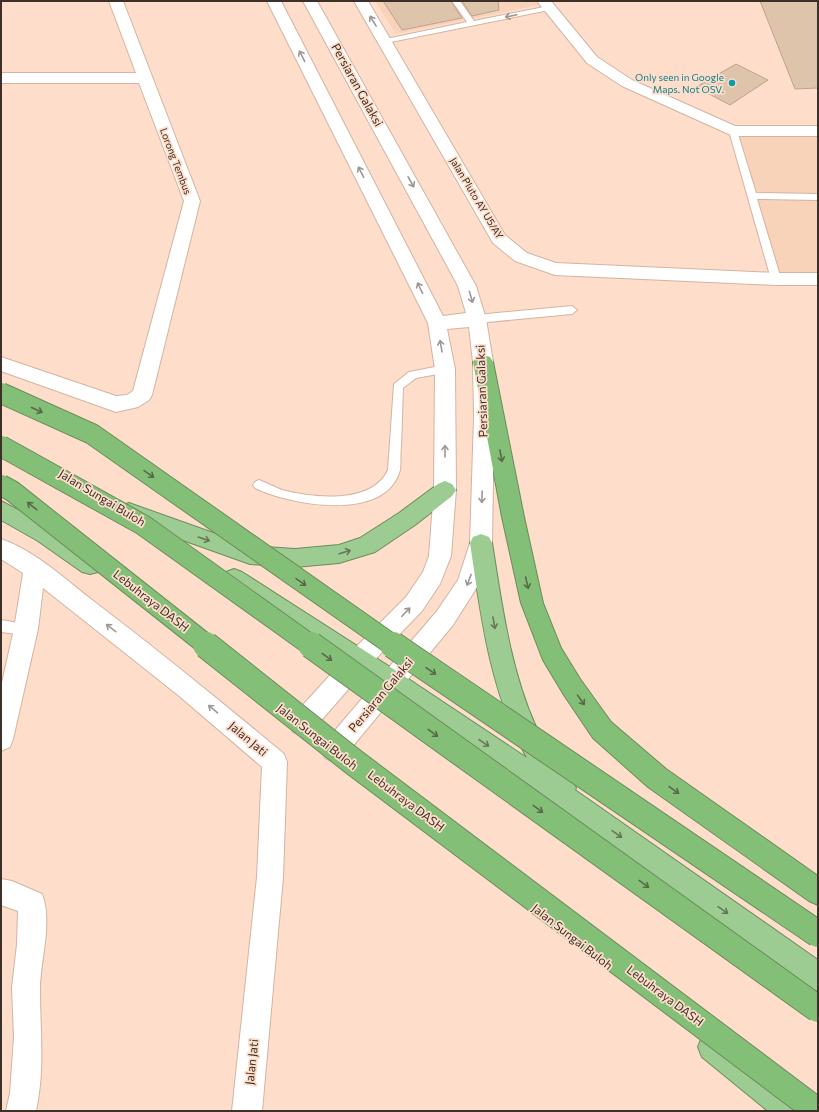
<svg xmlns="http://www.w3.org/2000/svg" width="819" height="1112" font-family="Commissioner,sans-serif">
  <rect width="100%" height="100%" fill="#fedecb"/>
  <path fill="#f9d2ba" d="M 375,1 L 536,1 L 539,5 L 396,34 Z
    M 739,135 L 818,135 L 818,274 L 779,274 Z"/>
  <path fill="#dfc4ac" stroke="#bda38c" d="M 383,1 L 451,1 L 462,18 L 402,30 Z
    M 462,1 L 498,1 L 499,10 L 472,16 Z
    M 760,1 L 818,1 L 818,88 L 795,89 Z
    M 736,64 L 768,80 L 730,105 L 696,87 Z"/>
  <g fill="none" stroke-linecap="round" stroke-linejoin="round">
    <defs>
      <path id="service" d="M 452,1 L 460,1 L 474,21 L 549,6 L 553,8 L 549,10 L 386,43 L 382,41 L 386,39 L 467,22 Z
        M 733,128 L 737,131 L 756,193 L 818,194 L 818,200 L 757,199 L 781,279 L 779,281 L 776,282 L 771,279 L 729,131 Z
        M 572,306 L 577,310 L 572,314 L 477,323 L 472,319 L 477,315 Z
        M 445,365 L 449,366 L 450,369 L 449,372 L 416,378 L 403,388 C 402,407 402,427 401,446 C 400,454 401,463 400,470 C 386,523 290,505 255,488 L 253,485 L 255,482 L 259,480 C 267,483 274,487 282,490 C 313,498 372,505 388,470 L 394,384 L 409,372 Z
        M 1,620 L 30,625 L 32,629 L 30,633 L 26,635 L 1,632 Z"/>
      <path id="minor" d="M 109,1 L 123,1 L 200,201 L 152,395 L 149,400 L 138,407 L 116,412 L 1,371 L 1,357 L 116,396 L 127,395 L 133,391 L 184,201 L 139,83 L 1,83 L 1,73 L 136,73 Z
        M 354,1 L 368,1 L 505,235 L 527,253 L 556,263 L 776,273 L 818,273 L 818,285 L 776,285 L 555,275 L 515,261 L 493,243 Z
        M 537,1 L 551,1 L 597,57 L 632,80 L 735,126 L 818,126 L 818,136 L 733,136 L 622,86 L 587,63 Z
        M 1,539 C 36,551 67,581 96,603 C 160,652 222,702 284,754 L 287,762 L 283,877 L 262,1111 L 232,1111 L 257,877 L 262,767 L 178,695 L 43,588 L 38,629 L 13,739 L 10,747 L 1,751 L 1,687 L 14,629 L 23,573 L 1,559 Z
        M 1,879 L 12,881 L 42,894 C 53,922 40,960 40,989 C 40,1031 45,1069 36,1111 L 6,1111 L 10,1093 L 14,1037 L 12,988 L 17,944 L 18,911 L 1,905 Z"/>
      <path id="secondary" d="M 267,1 L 281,1 L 443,316 L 466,313 L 458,286 L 303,1 L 317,1 L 476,286 L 486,319 L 493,362 L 494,416 L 492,543 L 479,584 L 453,625 L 343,758 L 334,762 L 325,758 L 322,750 L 325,742 L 437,611 L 458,580 L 470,543 L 474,416 L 473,362 L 469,327 L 447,329 L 455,369 L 456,490 L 451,556 L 440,584 L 422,611 L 367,668 L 311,732 L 302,735 L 293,732 L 290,724 L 293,716 L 351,652 L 406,597 L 423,572 L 429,556 L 434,490 L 435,369 L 428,323 Z"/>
      <path id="trunk" d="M 445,481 L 452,484 L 456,490 L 452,496 L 415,525 L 375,552 L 339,563 L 295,567 L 250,564 L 121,518 L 118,512 L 121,506 L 129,503 L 250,546 L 295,549 L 339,545 L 360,538 L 399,513 L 438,484 Z
        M 1,501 L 54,529 L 98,558 L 101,565 L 98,572 L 90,574 L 82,572 L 38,541 L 1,520 Z
        M 481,534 L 489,537 L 492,543 C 502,605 510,669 536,727 C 540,736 546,747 553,756 C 561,767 570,775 576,788 L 575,790 L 818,960 L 818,991 L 808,987 L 576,821 L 385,690 L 226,586 L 223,579 L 226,572 L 234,569 L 242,572 L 401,674 L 527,758 C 490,692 481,616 470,543 L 473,537 Z
        M 712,1033 L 722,1037 L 803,1100 L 807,1111 L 768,1111 L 702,1057 L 698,1047 L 702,1037 Z"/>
      <path id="motorway" d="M 483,355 L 490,357 L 493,362 L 524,517 L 543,603 L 561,648 L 580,679 L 611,722 L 666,769 L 818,876 L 818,905 L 809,901 L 648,787 L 593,738 L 564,695 L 543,660 L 521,603 L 502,517 L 473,362 L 476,357 Z"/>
    </defs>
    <use href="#service" stroke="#d3b3a1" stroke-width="2"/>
    <use href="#minor" stroke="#d3b3a1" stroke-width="2"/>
    <use href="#secondary" stroke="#d3b3a1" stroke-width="2"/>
    <use href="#trunk" stroke="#6a8d5b" stroke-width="2"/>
    <use href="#motorway" stroke="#6a8d5b" stroke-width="2"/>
    <use href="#service" fill="#fff" fill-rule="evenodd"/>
    <use href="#minor" fill="#fff" fill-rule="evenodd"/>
    <use href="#secondary" fill="#fff" fill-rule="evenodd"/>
    <use href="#trunk" fill="#9ccc92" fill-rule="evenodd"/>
    <use href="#motorway" fill="#83bf77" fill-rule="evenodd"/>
    <defs>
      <path id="motorway-bridge-far1" d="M 1,393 L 92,434 L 394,646
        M 1,446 L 143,525 L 312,646
        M 1,485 L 12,491 L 208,646"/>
      <path id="motorway-bridge" d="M 206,645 L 351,760 L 817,1111
        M 311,645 L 818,1009
        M 393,645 L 818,934"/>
    </defs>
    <use href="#motorway-bridge-far1" stroke="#6a8d5b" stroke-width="22" stroke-linecap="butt"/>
    <use href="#motorway-bridge" stroke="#6a8d5b" stroke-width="28" stroke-linecap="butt"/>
    <use href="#motorway-bridge-far1" stroke="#83bf77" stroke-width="20"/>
    <use href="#motorway-bridge" stroke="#83bf77" stroke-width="26"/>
  </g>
  <defs><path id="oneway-shaft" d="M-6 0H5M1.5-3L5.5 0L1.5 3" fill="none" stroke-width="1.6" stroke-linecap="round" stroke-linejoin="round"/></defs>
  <g stroke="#9e9894">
    <use href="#oneway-shaft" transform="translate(511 16) rotate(168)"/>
    <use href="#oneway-shaft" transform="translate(373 21) rotate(-122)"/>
    <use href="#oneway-shaft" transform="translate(302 56) rotate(-117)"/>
    <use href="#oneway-shaft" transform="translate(361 172) rotate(-117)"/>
    <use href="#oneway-shaft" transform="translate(411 182) rotate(61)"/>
    <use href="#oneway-shaft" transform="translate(420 288) rotate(-116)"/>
    <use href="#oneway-shaft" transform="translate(471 297) rotate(74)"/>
    <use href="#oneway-shaft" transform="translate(441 346) rotate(-100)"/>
    <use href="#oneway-shaft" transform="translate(445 451) rotate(-90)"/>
    <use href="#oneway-shaft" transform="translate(482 497) rotate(92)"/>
    <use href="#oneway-shaft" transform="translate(469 580) rotate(111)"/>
    <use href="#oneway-shaft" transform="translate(406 612) rotate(-46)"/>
    <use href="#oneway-shaft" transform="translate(111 628) rotate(-142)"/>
    <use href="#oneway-shaft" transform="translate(213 709) rotate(-140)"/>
  </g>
  <g stroke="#586948">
    <use href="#oneway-shaft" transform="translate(37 410) rotate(24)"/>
    <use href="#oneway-shaft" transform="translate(501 456) rotate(79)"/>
    <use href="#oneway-shaft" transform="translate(149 474) rotate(35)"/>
    <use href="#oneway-shaft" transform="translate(32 506) rotate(-142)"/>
    <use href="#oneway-shaft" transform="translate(301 582) rotate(35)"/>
    <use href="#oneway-shaft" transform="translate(527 583) rotate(77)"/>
    <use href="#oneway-shaft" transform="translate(327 657) rotate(36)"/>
    <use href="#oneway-shaft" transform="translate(431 671) rotate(34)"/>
    <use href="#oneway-shaft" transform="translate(581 700) rotate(54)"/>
    <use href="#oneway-shaft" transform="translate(433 733) rotate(36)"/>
    <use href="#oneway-shaft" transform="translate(674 790) rotate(35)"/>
    <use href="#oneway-shaft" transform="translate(538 809) rotate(36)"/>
    <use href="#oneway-shaft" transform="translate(644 884) rotate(36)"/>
  </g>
  <g stroke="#677658">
    <use href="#oneway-shaft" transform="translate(204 539) rotate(19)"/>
    <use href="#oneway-shaft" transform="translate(345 552) rotate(-17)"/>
    <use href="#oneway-shaft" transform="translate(494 623) rotate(80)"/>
    <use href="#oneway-shaft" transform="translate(484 743) rotate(34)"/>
    <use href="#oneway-shaft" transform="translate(617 834) rotate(35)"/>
    <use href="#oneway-shaft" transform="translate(723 910) rotate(35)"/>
  </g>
  <circle fill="#0f9aa8" stroke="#fedecb" stroke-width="1.5" cx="732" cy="83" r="4"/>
  <g text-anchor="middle" stroke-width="3.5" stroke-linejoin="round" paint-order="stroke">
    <g font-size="10" fill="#0d838f" stroke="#fedecb" text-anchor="end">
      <text x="724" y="81">Only seen in Google<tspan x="724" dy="12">Maps. Not OSV.</tspan></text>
    </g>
    <g font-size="10" fill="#3c3028" stroke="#fedecb">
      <text transform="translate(176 161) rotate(69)" y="4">Lorong Tembus</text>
      <text transform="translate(477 198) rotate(59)" y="4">Jalan Pluto AY U5/AY</text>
    </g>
    <g font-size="12" fill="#3c3028" stroke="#fedecb">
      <text transform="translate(357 85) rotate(61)" y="4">Persiaran Galaksi</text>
      <text transform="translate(482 391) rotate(-92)" y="4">Persiaran Galaksi</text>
      <text transform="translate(102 498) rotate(31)" y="4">Jalan Sungai Buloh</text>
      <text transform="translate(151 601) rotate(38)" y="4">Lebuhraya DASH</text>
      <text transform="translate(381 695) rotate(-50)" y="4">Persiaran Galaksi</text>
      <text transform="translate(317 737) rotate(38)" y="4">Jalan Sungai Buloh</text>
      <text transform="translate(248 739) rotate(40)" y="4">Jalan Jati</text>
      <text transform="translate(406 801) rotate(37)" y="4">Lebuhraya DASH</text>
      <text transform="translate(572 937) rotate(38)" y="4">Jalan Sungai Buloh</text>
      <text transform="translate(665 996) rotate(37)" y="4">Lebuhraya DASH</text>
      <text transform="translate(252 1062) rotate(-84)" y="4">Jalan Jati</text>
    </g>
  </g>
  <rect width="819" height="1112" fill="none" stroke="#3c3028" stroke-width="4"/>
</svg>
